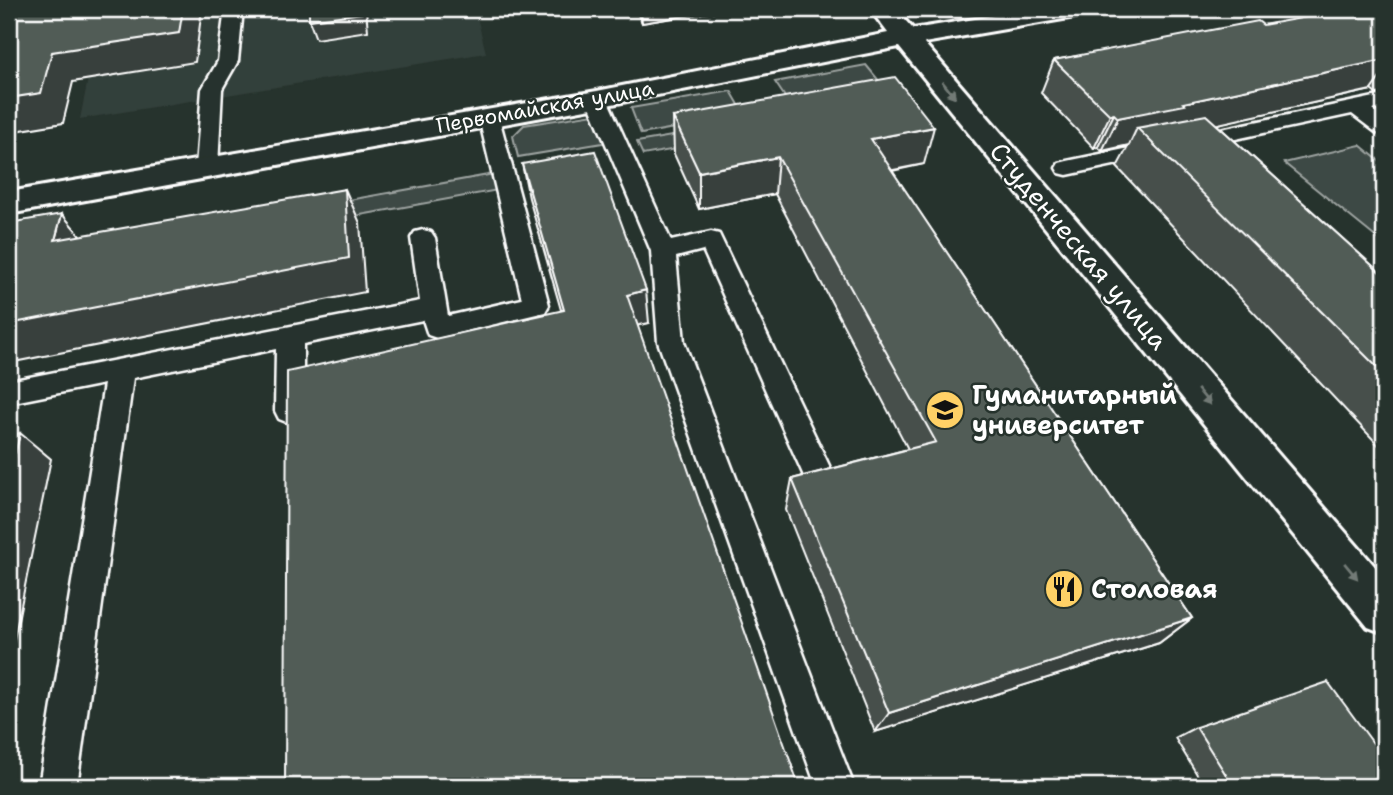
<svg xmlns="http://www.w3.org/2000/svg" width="1393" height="795" font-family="'Shantell Sans',sans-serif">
  <rect width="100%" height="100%" fill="#26332d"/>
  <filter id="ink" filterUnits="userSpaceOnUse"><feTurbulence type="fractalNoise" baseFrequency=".0143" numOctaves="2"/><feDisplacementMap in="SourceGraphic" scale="14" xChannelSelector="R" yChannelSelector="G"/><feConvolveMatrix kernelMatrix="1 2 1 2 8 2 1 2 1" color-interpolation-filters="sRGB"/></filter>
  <g filter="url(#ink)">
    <path fill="#333f3a" d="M 9,9 L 531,9 L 477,17 L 486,53 L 80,119 L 88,79 L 9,92 Z"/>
    <path fill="#3e4944" stroke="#9ea4a2" stroke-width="2" d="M 866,65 L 885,88 L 791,106 L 775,82 Z
      M 731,91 L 745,115 L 641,134 L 631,108 Z
      M 600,113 L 609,142 L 518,157 L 513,136 L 524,125 Z
      M 747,123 L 754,135 L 643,155 L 637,142 Z
      M 1360,145 L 1384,165 L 1384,244 L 1284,163 Z
      M 494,174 L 498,190 L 145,254 L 148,236 Z"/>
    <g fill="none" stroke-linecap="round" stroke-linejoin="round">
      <defs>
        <path id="lane" d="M 225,9 L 243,9 L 238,61 L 222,89 L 218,167 L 215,172 L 199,172 L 196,167 L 202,89 L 218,61 Z
          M 597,93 L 604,95 L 607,99 L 671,241 L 711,232 L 719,234 L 834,476 L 830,485 L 819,489 L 808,485 L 703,250 L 676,257 L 684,342 L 854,786 L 816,786 L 658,342 L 651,251 L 587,99 L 590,95 Z
          M 1384,95 L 1384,107 L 1373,110 L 1384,118 L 1384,134 L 1377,133 L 1352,114 L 1067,175 L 1059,173 L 1056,168 L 1059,163 L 1067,161 Z
          M 489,112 L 496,114 L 499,118 L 549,305 L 545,312 L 437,338 L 428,335 L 423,320 L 303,344 L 303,411 L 299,419 L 289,423 L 279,419 L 275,411 L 276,349 L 133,378 L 77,786 L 39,786 L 104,384 L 9,403 L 9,381 L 420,301 L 411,238 L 415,232 L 423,230 L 431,232 L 435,238 L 448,316 L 522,299 L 479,118 L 482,114 Z"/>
        <path id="street" d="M 870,9 L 895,9 L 913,29 L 1037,9 L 1093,9 L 1090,14 L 1081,16 L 924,43 L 1384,577 L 1384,633 L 1368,627 L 899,47 L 597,107 L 9,214 L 9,192 L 597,91 L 888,33 Z"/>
      </defs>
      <use href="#lane" stroke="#fff" stroke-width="5"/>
      <use href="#street" stroke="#fff" stroke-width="6"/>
      <use href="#lane" fill="#26332d" fill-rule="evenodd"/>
      <use href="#street" fill="#26332d" fill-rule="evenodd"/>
    </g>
    <path fill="#464f4b" stroke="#fff" stroke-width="2" d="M 635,9 L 727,9 L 642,23 Z
      M 1384,9 L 1384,93 L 1376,94 L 1371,90 L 1216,124 L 1384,276 L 1384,451 L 1117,167 L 1129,145 L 1102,151 L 1098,147 L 1094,148 L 1041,93 L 1054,60 L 1263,25 Z
      M 673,117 L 924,164 L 892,171 L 1192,618 L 1159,643 L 875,732 L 786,510 L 792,479 L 908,449 L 775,194 L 699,209 L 674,154 Z
      M 522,164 L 649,323 L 638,325 L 561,310 L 529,198 Z
      M 1196,727 L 1384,786 L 1204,786 L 1175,738 Z"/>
    <path fill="#39403d" stroke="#fff" stroke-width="2" d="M 183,9 L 202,9 L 195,62 L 73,82 L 63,123 L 9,132 L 9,98 L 52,52 Z
      M 362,9 L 366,9 L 368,31 L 316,39 L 309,20 Z
      M 641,9 L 727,9 L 642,23 Z
      M 1384,60 L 1384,72 L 1371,90 L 1169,135 L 1137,128 L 1129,145 L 1102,151 L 1118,118 L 1183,103 Z
      M 1114,114 L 1098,147 L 1094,148 L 1110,115 Z
      M 934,127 L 924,164 L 863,176 L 871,139 Z
      M 778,157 L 775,194 L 699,209 L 699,172 Z
      M 345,189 L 360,223 L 365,292 L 9,363 L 9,324 Z
      M 62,214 L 90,247 L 55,240 Z
      M 646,290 L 649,323 L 631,327 L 627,295 Z
      M 20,433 L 51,459 L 9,664 L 9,480 Z
      M 1192,618 L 1159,643 L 875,732 L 889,713 Z"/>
    <path fill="#515c57" stroke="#fff" stroke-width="2" d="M 9,9 L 183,9 L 179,33 L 52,52 L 41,93 L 9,98 Z
      M 309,9 L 362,9 L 362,13 L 309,20 Z
      M 1351,9 L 1384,9 L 1384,60 L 1183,103 L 1185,105 L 1118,118 L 1114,114 L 1110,115 L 1054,60 L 1258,21 L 1263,25 Z
      M 895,77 L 934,127 L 871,139 L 1192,618 L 889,713 L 792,479 L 936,442 L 778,157 L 699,172 L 673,117 Z
      M 1206,115 L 1384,276 L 1384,374 L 1137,128 Z
      M 595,151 L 646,290 L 627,295 L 799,786 L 285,786 L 287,372 L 564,310 L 522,164 Z
      M 345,189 L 349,258 L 9,324 L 9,223 L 62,214 L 55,240 Z
      M 20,433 L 9,480 L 9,436 Z
      M 1328,682 L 1384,758 L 1384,786 L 1233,786 L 1196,727 Z"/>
    <defs><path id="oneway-solid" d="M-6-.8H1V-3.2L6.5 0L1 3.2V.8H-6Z" transform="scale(1.75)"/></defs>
    <g fill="#727a76">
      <use href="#oneway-solid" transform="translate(949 90) rotate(51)"/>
      <use href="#oneway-solid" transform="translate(1204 397) rotate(50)"/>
      <use href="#oneway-solid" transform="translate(1351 571) rotate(50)"/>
    </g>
  </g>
  <defs>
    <symbol id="university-disc" viewBox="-11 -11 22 22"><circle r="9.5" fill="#ffd166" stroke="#26332d"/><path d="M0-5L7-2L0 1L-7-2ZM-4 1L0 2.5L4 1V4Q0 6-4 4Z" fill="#111"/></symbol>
    <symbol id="restaurant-disc" viewBox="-11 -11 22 22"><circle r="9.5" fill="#ffd166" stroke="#26332d"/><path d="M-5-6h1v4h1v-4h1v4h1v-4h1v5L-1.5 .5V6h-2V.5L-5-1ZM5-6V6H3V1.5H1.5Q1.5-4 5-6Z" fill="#111"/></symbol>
  </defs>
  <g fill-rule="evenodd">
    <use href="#university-disc" x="923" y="388" width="44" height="44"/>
    <use href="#restaurant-disc" x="1042" y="567" width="44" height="44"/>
  </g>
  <g text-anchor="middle" stroke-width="5" stroke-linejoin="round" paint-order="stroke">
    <g font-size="21" fill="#fff" stroke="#26332d">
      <text transform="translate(545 107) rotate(-10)" y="7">Первомайская улица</text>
    </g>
    <g font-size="26" fill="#fff" stroke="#26332d">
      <text transform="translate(1079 246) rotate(50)" y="9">Студенческая улица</text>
    </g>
    <g font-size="26" font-weight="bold" fill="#fff" stroke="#26332d" text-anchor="start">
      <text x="972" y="404">Гуманитарный<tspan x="972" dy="30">университет</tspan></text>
      <text x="1091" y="598">Столовая</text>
    </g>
  </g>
  <rect width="1393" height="795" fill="none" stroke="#26332d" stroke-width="35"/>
  <rect x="18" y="18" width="1358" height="760" fill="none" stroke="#fff" stroke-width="2.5" filter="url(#ink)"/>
</svg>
